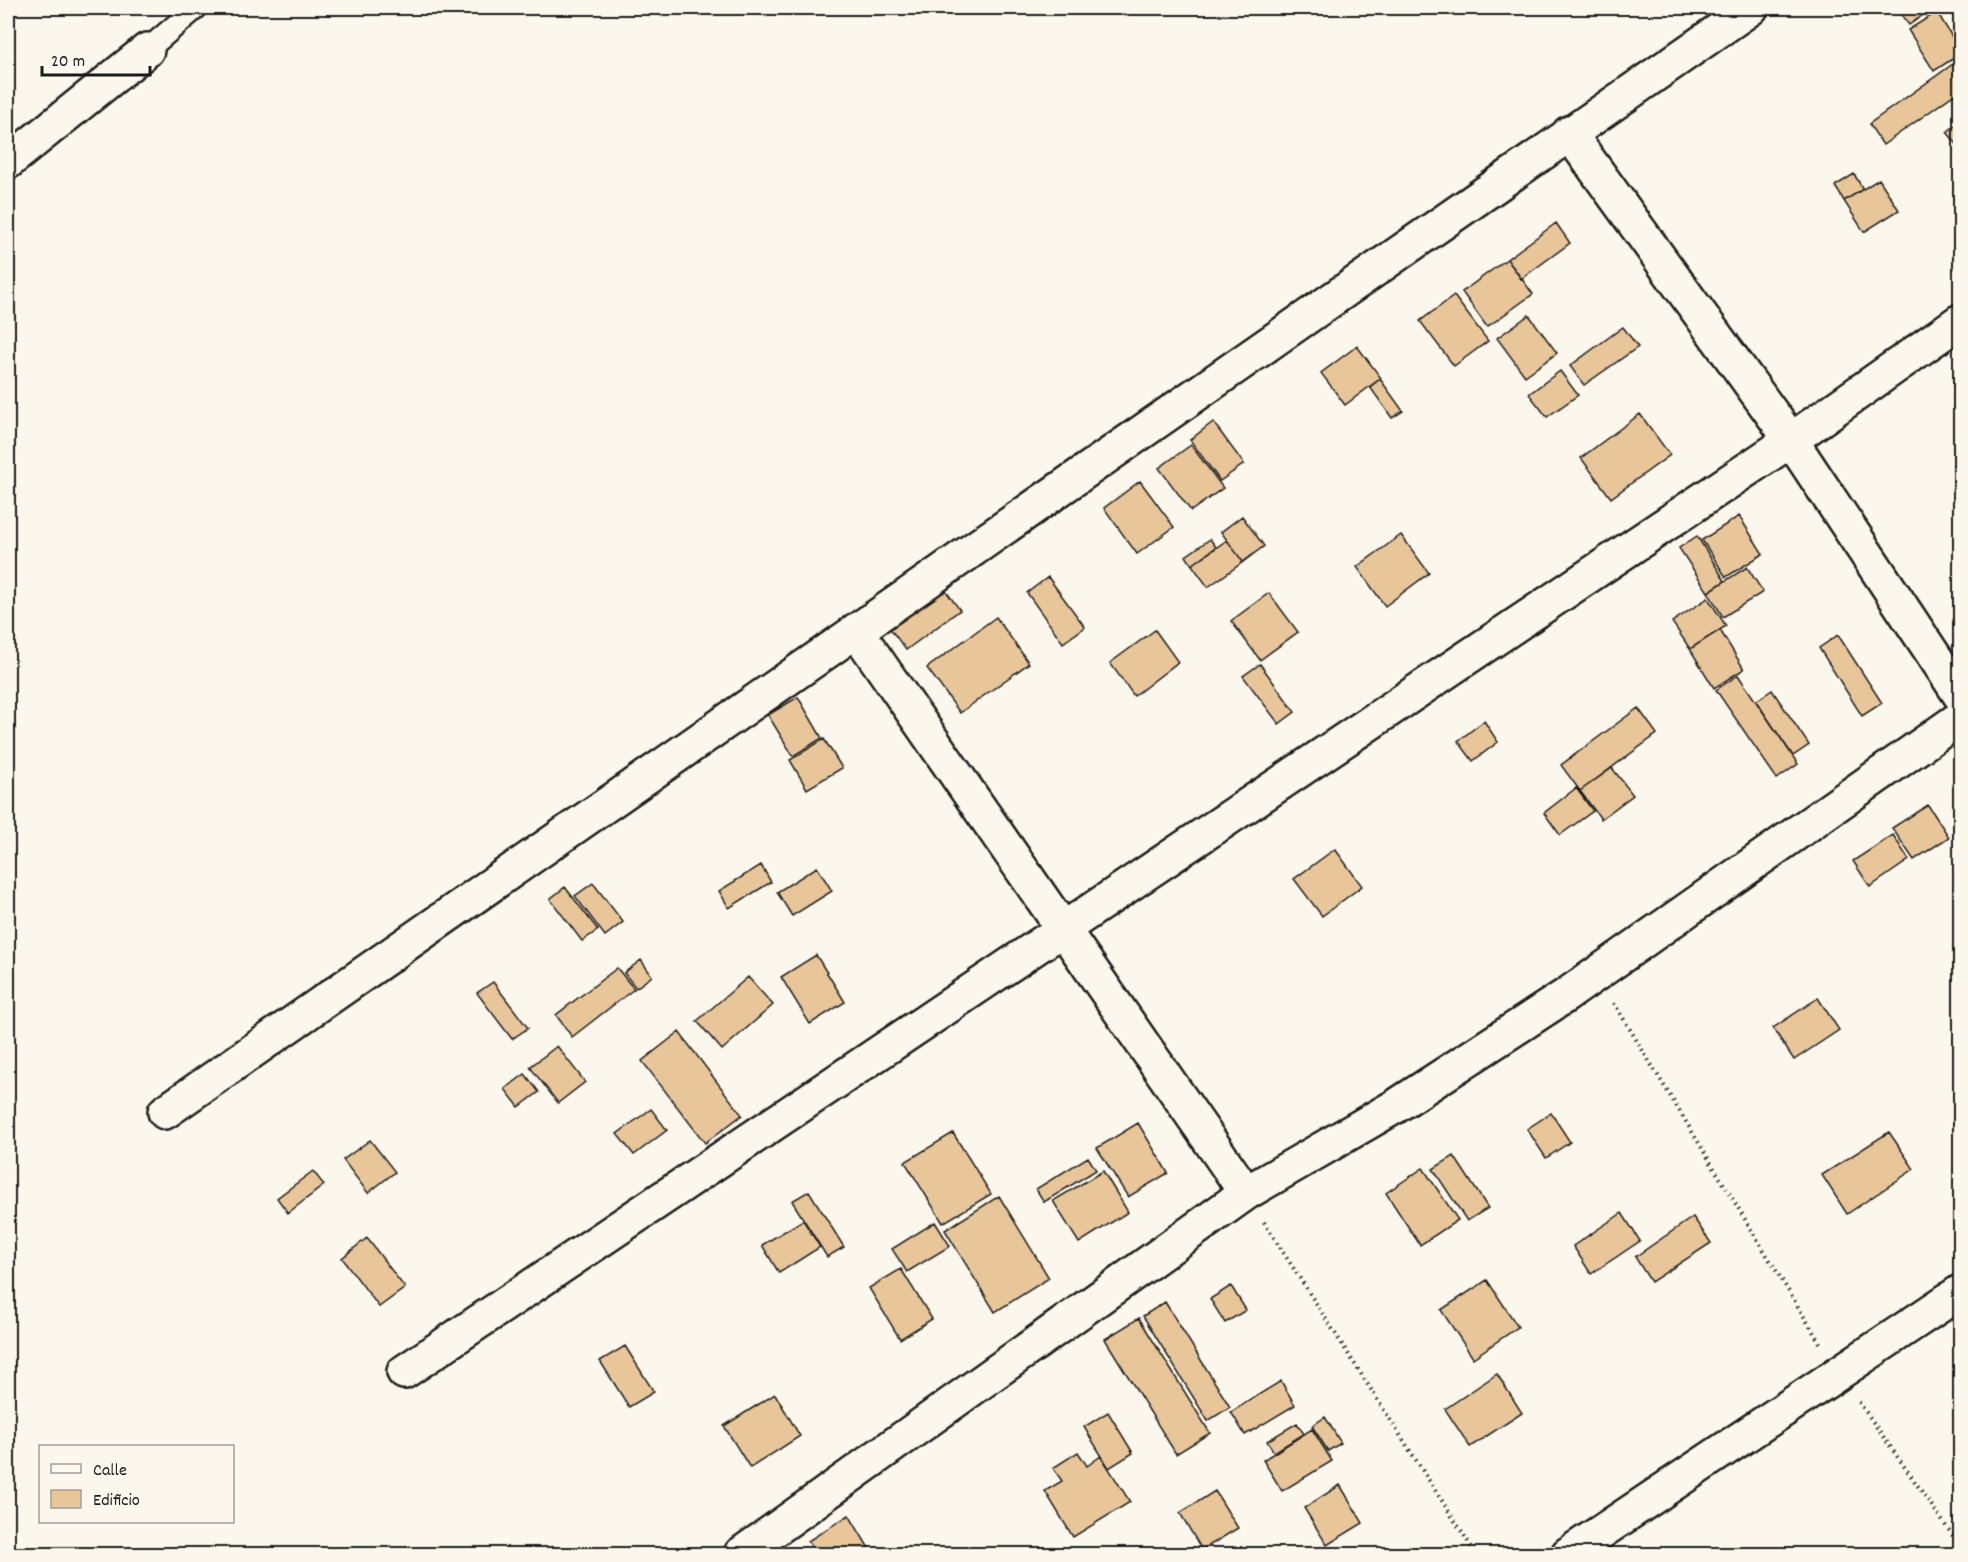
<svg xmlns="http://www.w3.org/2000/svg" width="1968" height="1562" font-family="Dekko,sans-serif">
  <rect width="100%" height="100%" fill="#fbf7ec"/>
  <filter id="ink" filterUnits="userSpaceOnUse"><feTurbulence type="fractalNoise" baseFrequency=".0167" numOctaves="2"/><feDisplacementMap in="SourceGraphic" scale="12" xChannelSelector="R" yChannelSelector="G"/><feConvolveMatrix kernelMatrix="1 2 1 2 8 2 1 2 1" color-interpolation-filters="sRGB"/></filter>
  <g filter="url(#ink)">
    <path fill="#e8c699" stroke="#1c1c1c" stroke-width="1.5" d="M 1896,8 L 1933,8 L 1909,25 Z
      M 1937,12 L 1960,50 L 1960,54 L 1934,71 L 1908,30 Z
      M 1960,59 L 1960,90 L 1883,145 L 1869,124 Z
      M 1960,121 L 1960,148 L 1947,132 Z
      M 1854,174 L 1863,189 L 1844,201 L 1835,186 Z
      M 1879,179 L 1899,210 L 1864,232 L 1844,201 Z
      M 1556,223 L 1570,243 L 1521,279 L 1507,259 Z
      M 1507,259 L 1533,294 L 1487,327 L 1462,292 Z
      M 1454,296 L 1488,341 L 1454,366 L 1420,321 Z
      M 1529,315 L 1557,353 L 1525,376 L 1497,338 Z
      M 1623,327 L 1638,347 L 1584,385 L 1570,366 Z
      M 1357,346 L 1381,378 L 1345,405 L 1321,373 Z
      M 1560,371 L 1578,395 L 1547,417 L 1529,394 Z
      M 1380,379 L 1403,411 L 1392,418 L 1370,387 Z
      M 1640,414 L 1670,455 L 1611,498 L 1581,458 Z
      M 1213,422 L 1244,464 L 1220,481 L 1190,440 Z
      M 1191,445 L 1223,488 L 1191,511 L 1159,468 Z
      M 1140,481 L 1174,527 L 1137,554 L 1104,508 Z
      M 1242,516 L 1264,546 L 1243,562 L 1221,532 Z
      M 1739,516 L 1763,554 L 1726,577 L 1702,540 Z
      M 1401,535 L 1429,573 L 1385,606 L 1357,567 Z
      M 1697,536 L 1725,581 L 1708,592 L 1679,548 Z
      M 1210,539 L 1216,547 L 1192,565 L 1186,556 Z
      M 1227,540 L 1243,562 L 1208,587 L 1192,565 Z
      M 1747,567 L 1763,592 L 1723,617 L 1708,592 Z
      M 1048,577 L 1085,627 L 1063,643 L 1027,593 Z
      M 937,579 L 960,610 L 906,650 L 883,619 Z
      M 1269,593 L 1298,632 L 1260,660 L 1231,621 Z
      M 1708,598 L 1726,626 L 1690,649 L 1672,622 Z
      M 996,617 L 1029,663 L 960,713 L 927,668 Z
      M 1155,630 L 1178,662 L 1134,696 L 1110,663 Z
      M 1720,630 L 1744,669 L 1714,688 L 1690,649 Z
      M 1838,635 L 1882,703 L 1862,716 L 1819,648 Z
      M 1260,664 L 1295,712 L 1279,724 L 1243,676 Z
      M 1738,675 L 1798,764 L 1777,779 L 1716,690 Z
      M 1772,690 L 1809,745 L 1793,756 L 1756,701 Z
      M 798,697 L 822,738 L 793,756 L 768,715 Z
      M 1638,708 L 1657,734 L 1580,791 L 1561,765 Z
      M 1484,721 L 1498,742 L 1473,761 L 1458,741 Z
      M 824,739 L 842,768 L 807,789 L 790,760 Z
      M 1612,768 L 1633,795 L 1601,819 L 1580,791 Z
      M 1576,788 L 1593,811 L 1560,835 L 1544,813 Z
      M 1928,805 L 1949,837 L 1914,860 L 1892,828 Z
      M 1893,835 L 1909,860 L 1870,887 L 1853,861 Z
      M 1335,849 L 1362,886 L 1322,916 L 1294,879 Z
      M 761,865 L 771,882 L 729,908 L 719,891 Z
      M 817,867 L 832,891 L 792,916 L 777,892 Z
      M 593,883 L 623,922 L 605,936 L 575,896 Z
      M 565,887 L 598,930 L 582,941 L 550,899 Z
      M 816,955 L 845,1002 L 810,1024 L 781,977 Z
      M 641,960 L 652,976 L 636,988 L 624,973 Z
      M 617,968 L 634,989 L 572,1037 L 556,1015 Z
      M 748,977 L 773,1005 L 722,1050 L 697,1021 Z
      M 493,982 L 528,1028 L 512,1039 L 477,993 Z
      M 1818,998 L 1839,1030 L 1794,1060 L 1773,1028 Z
      M 679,1032 L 742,1115 L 705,1143 L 642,1061 Z
      M 557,1046 L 585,1082 L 558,1103 L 530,1067 Z
      M 525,1074 L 539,1092 L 519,1107 L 505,1089 Z
      M 651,1109 L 667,1130 L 634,1155 L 617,1134 Z
      M 1551,1113 L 1570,1142 L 1546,1158 L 1527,1129 Z
      M 1138,1123 L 1168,1173 L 1128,1197 L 1097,1148 Z
      M 1889,1132 L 1914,1169 L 1847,1214 L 1822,1175 Z
      M 953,1133 L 991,1194 L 943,1223 L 905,1162 Z
      M 370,1140 L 395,1172 L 368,1193 L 343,1160 Z
      M 1454,1156 L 1488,1208 L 1467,1221 L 1433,1169 Z
      M 1088,1157 L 1096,1170 L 1044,1202 L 1036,1189 Z
      M 1423,1168 L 1458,1220 L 1420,1245 L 1386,1193 Z
      M 313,1171 L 324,1185 L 288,1213 L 277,1198 Z
      M 1103,1171 L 1128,1212 L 1079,1243 L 1053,1201 Z
      M 809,1191 L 844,1247 L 827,1257 L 792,1201 Z
      M 999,1196 L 1049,1278 L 995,1312 L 945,1230 Z
      M 1622,1213 L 1640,1241 L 1591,1274 L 1573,1246 Z
      M 1693,1217 L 1711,1243 L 1651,1282 L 1635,1257 Z
      M 803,1220 L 820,1247 L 779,1273 L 762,1245 Z
      M 935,1222 L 950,1246 L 907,1272 L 892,1249 Z
      M 367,1238 L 405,1288 L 379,1307 L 342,1258 Z
      M 901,1269 L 932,1319 L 900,1339 L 869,1288 Z
      M 1487,1280 L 1518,1327 L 1473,1358 L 1441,1310 Z
      M 1231,1286 L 1246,1310 L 1225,1323 L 1210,1299 Z
      M 1165,1302 L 1230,1407 L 1208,1421 L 1143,1316 Z
      M 1139,1318 L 1210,1433 L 1176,1454 L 1105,1339 Z
      M 625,1346 L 654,1392 L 629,1407 L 600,1361 Z
      M 1497,1374 L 1522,1413 L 1470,1447 L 1445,1409 Z
      M 1281,1381 L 1295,1405 L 1245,1435 L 1231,1412 Z
      M 775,1394 L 800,1436 L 750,1468 L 724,1426 Z
      M 1108,1412 L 1133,1453 L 1109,1468 L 1084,1427 Z
      M 1325,1417 L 1341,1443 L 1328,1451 L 1312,1426 Z
      M 1297,1423 L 1304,1434 L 1274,1452 L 1267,1441 Z
      M 1312,1429 L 1332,1461 L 1282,1491 L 1263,1460 Z
      M 1078,1452 L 1087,1466 L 1101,1456 L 1130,1502 L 1073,1537 L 1045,1491 L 1062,1481 L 1053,1468 Z
      M 1340,1485 L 1363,1523 L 1327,1545 L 1304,1508 Z
      M 1215,1491 L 1238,1528 L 1202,1550 L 1180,1513 Z
      M 849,1515 L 870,1550 L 862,1554 L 816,1554 L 808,1541 Z"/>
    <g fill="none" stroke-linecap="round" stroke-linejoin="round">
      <defs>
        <path id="service" d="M 147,50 L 196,8"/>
        <path id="minor" d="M 1569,133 L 1791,440 L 1960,695
          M 8,162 L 147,50
          M 856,630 L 1246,1193
          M 165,1112 L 1751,8
          M 404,1372 L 1791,440 L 1960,321
          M 741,1554 L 1246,1193 L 1396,1106 L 1565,996 L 1960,718
          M 1568,1554 L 1960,1292"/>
      </defs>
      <use href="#service" stroke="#1c1c1c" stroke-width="26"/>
      <use href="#minor" stroke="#1c1c1c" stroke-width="38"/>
      <path stroke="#1c1c1c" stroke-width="4" stroke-dasharray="1.5 4.5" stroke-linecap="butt" d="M 1614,1003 L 1820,1343
        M 1264,1222 L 1476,1554
        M 1859,1402 L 1960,1546"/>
      <use href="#service" stroke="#fbf7ec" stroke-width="21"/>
      <use href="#minor" stroke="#fbf7ec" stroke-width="33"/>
    </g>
  </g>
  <rect width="1968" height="1562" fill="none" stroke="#fbf7ec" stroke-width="30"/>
  <rect x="15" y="15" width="1938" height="1532" fill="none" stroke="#1c1c1c" stroke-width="2" filter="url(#ink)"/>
  <rect x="39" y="1445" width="195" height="78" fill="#fbf7ec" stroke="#a29f99" stroke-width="1.5"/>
  <rect x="51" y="1464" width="30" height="9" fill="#fbf7ec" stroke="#a29f99" stroke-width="1.5"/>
  <text x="93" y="1475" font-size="18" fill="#1c1c1c">Calle</text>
  <rect x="51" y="1490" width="30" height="18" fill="#e8c699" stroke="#a29f99" stroke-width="1.5"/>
  <text x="93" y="1505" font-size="18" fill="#1c1c1c">Edificio</text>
  <path d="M42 66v9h108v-9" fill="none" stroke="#1c1c1c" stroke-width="3"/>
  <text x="51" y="66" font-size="18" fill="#1c1c1c" stroke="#fbf7ec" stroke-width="4.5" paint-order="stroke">20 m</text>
</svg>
